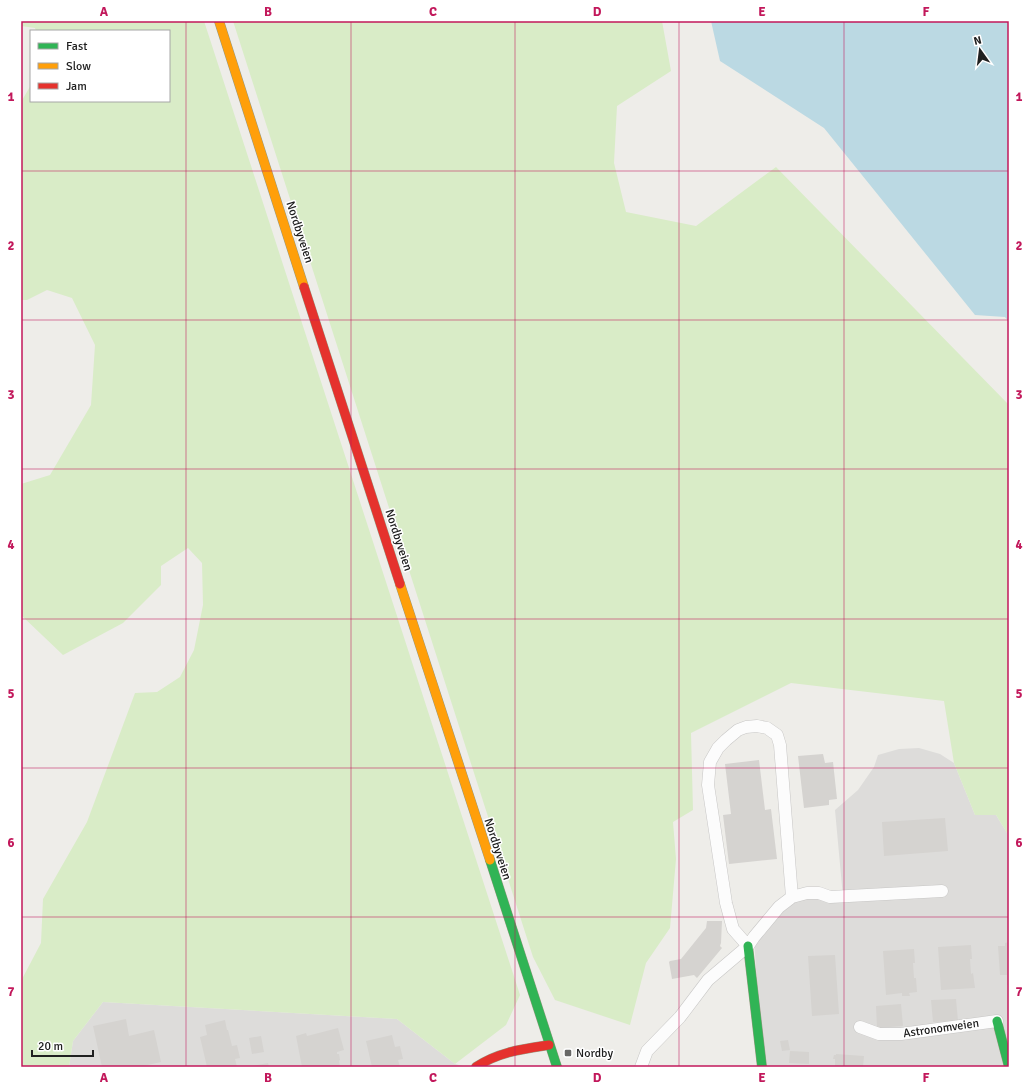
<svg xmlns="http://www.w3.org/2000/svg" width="1030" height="1088" font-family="Signika,sans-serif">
  <rect width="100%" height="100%" fill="#eeede9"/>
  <path fill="#dddcda" d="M 919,748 L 940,754 L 954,763 L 975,815 L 996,815 L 1009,836 L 1009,1067 L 762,1067 L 754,937 L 792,897 L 843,897 L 835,810 L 858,790 L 874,767 L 878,755 L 899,749 Z
    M 103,1002 L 397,1019 L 455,1064 L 467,1067 L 69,1067 L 73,1041 Z"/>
  <path fill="#d9ecc7" d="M 21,21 L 204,21 L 520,995 L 506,1025 L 455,1064 L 397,1019 L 103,1002 L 73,1041 L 69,1067 L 21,1067 L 21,981 L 41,943 L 43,899 L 87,822 L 135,693 L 157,692 L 180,677 L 194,650 L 203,605 L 202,563 L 188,548 L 161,566 L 161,585 L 123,623 L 63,655 L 21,615 L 21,484 L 50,475 L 91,405 L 95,345 L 72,298 L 47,290 L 27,300 L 21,300 L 21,102 L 31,85 L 31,101 L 169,101 L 169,31 L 36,31 L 35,28 L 21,26 Z
    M 233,21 L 662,21 L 671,71 L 617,106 L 614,163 L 626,212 L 696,226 L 776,167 L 1009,405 L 1009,836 L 996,815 L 975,815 L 954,763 L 944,701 L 791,683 L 691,733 L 693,810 L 673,822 L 676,859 L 670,928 L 646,963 L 630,1025 L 555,1000 L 533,957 Z"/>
  <path fill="#bbd9e3" d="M 711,21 L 1009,21 L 1009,322 L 1005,317 L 975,315 L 824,128 L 720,61 Z"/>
  <path fill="#d5d3d0" d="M 823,754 L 825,763 L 833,762 L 837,799 L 829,800 L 829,805 L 804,808 L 798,756 Z
    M 759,760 L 765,810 L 771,809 L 777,859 L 729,864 L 723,815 L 731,814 L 725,764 Z
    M 945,818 L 948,851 L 884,856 L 882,822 Z
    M 707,921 L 722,921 L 721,943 L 720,946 L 722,948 L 697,978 L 694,975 L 672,979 L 669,962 L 670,961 L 681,959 L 706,928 Z
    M 1009,942 L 1009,985 L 1007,985 L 1007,975 L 1000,975 L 998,946 L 1005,946 L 1005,943 Z
    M 971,945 L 972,959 L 970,959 L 971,974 L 973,973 L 975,988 L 941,990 L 938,947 Z
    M 914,949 L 915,963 L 913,963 L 914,978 L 916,978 L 917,992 L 909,993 L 910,996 L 902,996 L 902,993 L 886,995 L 883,951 Z
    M 835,955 L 839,1014 L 812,1016 L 808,956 Z
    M 956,999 L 958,1021 L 933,1022 L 931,1000 Z
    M 901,1004 L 903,1026 L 877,1028 L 876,1006 Z
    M 126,1019 L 129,1036 L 154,1030 L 161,1062 L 139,1067 L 102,1067 L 93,1026 Z
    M 225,1020 L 227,1030 L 228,1030 L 232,1046 L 237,1045 L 240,1058 L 235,1059 L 237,1067 L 207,1067 L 200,1037 L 207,1035 L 205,1025 Z
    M 338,1028 L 344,1050 L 337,1052 L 337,1054 L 339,1054 L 340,1060 L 339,1061 L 340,1067 L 302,1067 L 296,1036 L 306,1033 L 307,1036 Z
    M 392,1035 L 395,1047 L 400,1046 L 403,1059 L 398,1060 L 400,1067 L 372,1067 L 366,1041 Z
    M 261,1036 L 264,1052 L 252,1054 L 249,1038 Z
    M 788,1040 L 790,1050 L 782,1051 L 780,1041 Z
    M 790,1051 L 809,1052 L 809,1064 L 789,1063 Z
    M 836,1054 L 864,1056 L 863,1067 L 835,1067 L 835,1059 L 833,1059 L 834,1055 L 836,1055 Z
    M 268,1063 L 269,1067 L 253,1067 L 253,1066 Z"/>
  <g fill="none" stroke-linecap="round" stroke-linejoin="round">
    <defs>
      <path id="lane" d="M 748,946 L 733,929 L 726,903 L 708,785 L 710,762 L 718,748 L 726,740 L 738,730 L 746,727 L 757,726 L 767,728 L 777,735 L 780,745 L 792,897
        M 860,1027 L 879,1034 L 901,1034 L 997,1021
        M 641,1067 L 647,1051 L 680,1017 L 708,980 L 748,946 L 754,937 L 779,907 L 792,897 L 807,893 L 819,893 L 830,897 L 942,891"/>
      <path id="fast" d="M 490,860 L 557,1067
        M 748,946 L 762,1067
        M 997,1021 L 1009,1067"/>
      <path id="slow" d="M 219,21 L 304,287
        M 400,584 L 490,860"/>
      <path id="jam" d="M 304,287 L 400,584
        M 476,1067 C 498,1052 523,1049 549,1045"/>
    </defs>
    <use href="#lane" stroke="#c7c6c5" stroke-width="13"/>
    <use href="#fast" stroke="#969980" stroke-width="10"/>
    <use href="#slow" stroke="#969980" stroke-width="10"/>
    <use href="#jam" stroke="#969980" stroke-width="10"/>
    <use href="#lane" stroke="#fcfcfc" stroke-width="12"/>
    <use href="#fast" stroke="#30b455" stroke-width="9"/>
    <use href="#slow" stroke="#ff9f0a" stroke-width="9"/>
    <use href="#jam" stroke="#e5322d" stroke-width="9"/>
  </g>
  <path fill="none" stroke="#c2185b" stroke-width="1" stroke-opacity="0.55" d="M 186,21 L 186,1067M 351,21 L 351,1067M 515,21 L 515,1067M 679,21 L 679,1067M 844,21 L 844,1067M 21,171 L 1009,171M 21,320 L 1009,320M 21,469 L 1009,469M 21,619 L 1009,619M 21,768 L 1009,768M 21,917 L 1009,917"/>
  <rect fill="#686866" stroke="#fff" stroke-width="1.5" x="564" y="1049" width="8" height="8" rx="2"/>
  <g text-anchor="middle" stroke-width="3" stroke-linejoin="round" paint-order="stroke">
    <g font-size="12" fill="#202020" stroke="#fff">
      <text transform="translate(300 232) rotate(72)" y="4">Nordbyveien</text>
      <text transform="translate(399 540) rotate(72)" y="4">Nordbyveien</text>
      <text transform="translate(498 849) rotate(72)" y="4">Nordbyveien</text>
      <text transform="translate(941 1028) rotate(-8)" y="4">Astronomveien</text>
    </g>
    <g font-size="12" fill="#202020" stroke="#fff" text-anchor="start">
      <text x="576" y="1057">Nordby</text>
    </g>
  </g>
  <rect width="1030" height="1088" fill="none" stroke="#ffffff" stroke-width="44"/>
  <rect x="30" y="30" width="140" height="72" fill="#ffffff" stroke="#a6a6a6"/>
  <rect x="38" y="43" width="20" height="6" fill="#30b455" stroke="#a6a6a6"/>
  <text x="66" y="50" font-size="12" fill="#202020">Fast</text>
  <rect x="38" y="63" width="20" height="6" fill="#ff9f0a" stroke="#a6a6a6"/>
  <text x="66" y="70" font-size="12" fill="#202020">Slow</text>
  <rect x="38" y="83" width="20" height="6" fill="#e5322d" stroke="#a6a6a6"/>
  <text x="66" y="90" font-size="12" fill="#202020">Jam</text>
  <g transform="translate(980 50) rotate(346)" stroke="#ffffff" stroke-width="3" paint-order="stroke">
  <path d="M0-3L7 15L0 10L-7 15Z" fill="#202020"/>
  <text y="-6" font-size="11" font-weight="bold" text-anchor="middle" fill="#202020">N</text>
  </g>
  <path d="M32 1050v6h61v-6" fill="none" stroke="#202020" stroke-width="2"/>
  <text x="38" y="1050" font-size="12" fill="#202020" stroke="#ffffff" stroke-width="3" paint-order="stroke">20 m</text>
  <rect x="22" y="22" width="986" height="1044" fill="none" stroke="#c2185b" stroke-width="1.5"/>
  <g font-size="13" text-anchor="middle" font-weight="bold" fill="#c2185b">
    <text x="104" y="16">A</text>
    <text x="268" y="16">B</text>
    <text x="433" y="16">C</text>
    <text x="597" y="16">D</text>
    <text x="762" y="16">E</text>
    <text x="926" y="16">F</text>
    <text x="11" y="101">1</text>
    <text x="1019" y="101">1</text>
    <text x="11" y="250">2</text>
    <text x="1019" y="250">2</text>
    <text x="11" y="399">3</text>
    <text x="1019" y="399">3</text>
    <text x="11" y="549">4</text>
    <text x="1019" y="549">4</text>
    <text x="11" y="698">5</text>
    <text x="1019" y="698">5</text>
    <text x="11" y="847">6</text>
    <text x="1019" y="847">6</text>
    <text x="11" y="996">7</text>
    <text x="1019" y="996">7</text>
    <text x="104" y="1082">A</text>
    <text x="268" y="1082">B</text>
    <text x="433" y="1082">C</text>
    <text x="597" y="1082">D</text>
    <text x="762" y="1082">E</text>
    <text x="926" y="1082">F</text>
  </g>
</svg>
